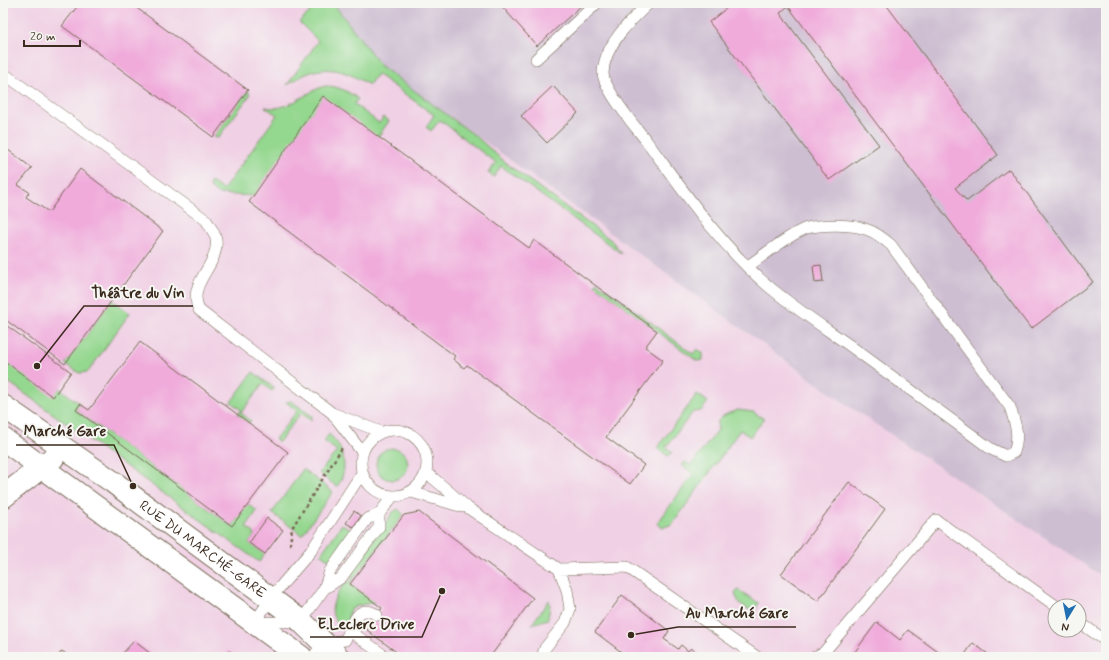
<svg xmlns="http://www.w3.org/2000/svg" width="1109" height="660" font-family="Mynerve,sans-serif">
  <rect width="100%" height="100%" fill="#f6f6f2"/>
  <filter id="ink" filterUnits="userSpaceOnUse"><feTurbulence type="fractalNoise" baseFrequency=".025" numOctaves="2"/><feDisplacementMap in="SourceGraphic" scale="8" xChannelSelector="R" yChannelSelector="G"/><feConvolveMatrix kernelMatrix="1 2 1 2 8 2 1 2 1" color-interpolation-filters="sRGB"/></filter>
  <filter id="wash" filterUnits="userSpaceOnUse"><feTurbulence type="fractalNoise" baseFrequency=".012" numOctaves="4" result="noise"/><feDisplacementMap in="SourceGraphic" scale="16" xChannelSelector="R" yChannelSelector="G"/><feGaussianBlur stdDeviation="0.9" result="paint"/><feColorMatrix in="noise" values="0 0 0 0 0 0 0 0 0 0 0 0 0 0 0 0 0 1.4 0 .05"/><feComposite in="paint" operator="in"/></filter>
  <g filter="url(#wash)">
    <rect width="100%" height="100%" fill="#e7dfba"/>
    <path fill="#f0d0e4" fill-rule="evenodd" d="M 3,3 L 1106,3 L 1106,657 L 3,657 ZM 1055,606 L 1079,606 L 1079,630 L 1055,630 Z"/>
    <path fill="#cebed1" d="M 334,3 L 1106,3 L 1106,579 L 840,400 L 381,66 Z"/>
    <path fill="#94d78f" stroke="#688056" d="M 304,3 L 333,3 L 381,66 L 477,137 L 507,164 L 611,240 L 622,254 L 501,166 L 494,177 L 488,173 L 496,163 L 440,120 L 431,131 L 426,127 L 434,115 L 377,74 L 369,85 C 348,72 330,64 306,74 C 299,77 293,82 287,85 L 318,41 L 299,22 L 310,12 Z
      M 325,86 C 338,86 348,91 358,99 L 354,104 L 379,123 L 384,117 L 389,121 L 378,137 L 253,196 L 218,194 L 210,188 L 210,181 L 223,190 L 277,115 L 265,107 C 290,112 302,93 325,86 Z
      M 248,90 L 250,95 L 218,138 L 213,137 Z
      M 597,282 L 693,354 L 697,349 L 703,353 L 703,360 L 697,361 L 595,285 Z
      M 112,300 L 130,313 L 88,372 L 79,373 L 65,364 Z
      M 3,360 L 59,388 L 80,404 L 76,410 L 232,526 L 248,504 L 257,511 L 246,527 L 255,534 L 249,543 L 265,554 L 259,562 L 3,378 Z
      M 253,372 L 274,388 L 272,391 L 263,384 L 241,413 L 251,421 L 249,423 L 237,415 L 241,410 L 231,402 Z
      M 697,394 L 708,402 L 701,411 L 693,412 L 666,447 L 672,452 L 668,456 L 657,448 Z
      M 291,401 L 312,416 L 311,420 L 301,413 L 279,442 L 275,439 L 297,411 L 286,402 Z
      M 738,410 L 753,412 L 764,419 L 750,437 L 740,430 L 672,525 L 662,527 L 657,524 L 693,474 L 682,465 L 685,462 L 691,465 L 718,430 L 717,423 C 721,415 729,413 738,410 Z
      M 329,434 C 345,448 349,470 337,487 L 319,473 L 337,451 L 324,441 Z
      M376 464a16 16 0 1 1 32 0a16 16 0 1 1-32 0Z
      M 303,469 L 333,492 L 302,535 L 272,513 Z
      M 398,509 L 404,515 L 350,584 L 375,602 L 357,606 L 350,610 L 346,626 L 343,628 C 323,613 335,597 346,581 L 348,583 L 353,577 L 350,574 L 393,512 Z
      M 342,524 L 354,531 L 332,562 L 321,554 Z
      M 738,590 L 759,603 L 754,611 C 744,608 737,603 735,593 Z
      M 549,600 L 550,605 L 548,619 L 532,624 Z"/>
    <g id="blocks">
      <path fill="#f0abdb" d="M 80,3 L 130,3 L 248,90 L 213,137 L 62,26 Z
        M 499,3 L 584,3 L 537,46 Z
        M 733,3 L 885,3 L 998,155 L 955,188 L 967,201 L 1009,169 L 1093,282 L 1031,329 L 788,6 L 780,13 L 879,145 L 829,180 L 709,22 Z
        M 553,86 L 578,113 L 547,143 L 521,116 Z
        M 323,96 L 529,248 L 534,240 L 657,331 L 645,347 L 663,360 L 606,437 L 644,465 L 630,484 L 467,365 L 464,368 L 453,359 L 455,356 L 249,202 Z
        M 3,146 L 32,168 L 18,185 L 29,192 L 26,197 L 49,212 L 80,169 L 163,231 L 65,364 L 3,318 Z
        M 821,265 L 823,282 L 815,283 L 813,266 Z
        M 3,323 L 71,372 L 53,397 L 3,360 Z
        M 140,342 L 288,452 L 232,526 L 76,410 L 80,404 L 89,410 Z
        M 849,482 L 885,509 L 818,601 L 781,574 Z
        M 354,511 L 361,516 L 353,527 L 346,523 Z
        M 419,512 L 533,598 L 490,657 L 403,657 L 367,630 L 382,608 L 350,584 L 404,515 Z
        M 267,518 L 283,530 L 265,554 L 249,543 Z
        M 622,595 L 669,631 L 664,639 L 678,649 L 681,645 L 688,651 L 691,648 L 703,657 L 628,657 L 595,632 Z
        M 877,622 L 900,640 L 908,630 L 945,657 L 851,657 Z
        M 134,641 L 155,657 L 119,657 Z
        M 973,643 L 992,657 L 963,657 Z
        M 62,651 L 70,657 L 57,657 Z
        M 229,651 L 237,657 L 224,657 Z"/>
    </g>
  </g>
  <g filter="url(#ink)">
    <use href="#blocks" fill-opacity="0" stroke="#776955" stroke-width="1"/>
    <g fill="none" stroke-linecap="round" stroke-linejoin="round">
      <defs>
        <path id="lane" d="M 649,3 C 631,20 604,45 603,73 C 603,87 634,126 645,139 C 683,190 719,244 767,285 C 793,307 822,326 849,345 C 897,380 944,414 991,449 L 1006,456 L 1014,452 C 1020,436 1015,422 1010,407 L 891,245 C 884,239 877,233 868,230 C 854,224 822,224 807,228 C 791,233 763,256 748,266
          M 536,59 L 597,3
          M 3,73 L 206,220 C 209,225 215,233 216,239 C 220,266 186,282 199,310 L 332,413 L 362,452
          M 332,413 L 381,432
          M361 463a33 33 0 1 1 66 0a33 33 0 1 1-66 0Z
          M 426,472 L 468,508 L 559,569 L 567,590 L 570,609 L 565,623 L 545,648 L 542,657
          M 411,492 L 463,507
          M 559,569 L 627,567 L 757,657
          M 324,589 L 341,578 L 379,527 L 379,514
          M 1079,622 L 1106,641
          M 254,623 L 274,594 L 311,551 L 362,473
          M 257,623 L 301,621 L 324,589 L 330,571 L 367,519 L 379,514 L 393,496
          M 350,631 L 386,657
          M 313,657 L 324,643 L 345,640 C 353,627 356,601 377,615
          M 815,657 L 824,652 L 936,520 L 1056,606"/>
        <g id="street">
          <path id="s1" d="M 3,406 L 113,482 L 301,621 L 338,657"/>
          <path d="M 3,439 L 301,657"/>
          <path d="M 3,497 L 53,458"/>
        </g>
      </defs>
      <use href="#lane" stroke="#776955" stroke-width="12"/>
      <use href="#street" stroke="#776955" stroke-width="24"/>
      <path stroke="#776955" stroke-width="2.5" stroke-dasharray="3 3" stroke-linecap="butt" d="M 290,545 L 292,528 L 342,448"/>
      <use href="#lane" stroke="#fff" stroke-width="11"/>
      <use href="#street" stroke="#fff" stroke-width="22"/>
    </g>
  </g>
  <g text-anchor="middle" stroke-width="4" stroke-linejoin="round" paint-order="stroke">
    <g font-size="14" fill="#3b2a1e" stroke="#f6f6f2">
      <text dy="5" stroke="none"><textPath href="#s1" startOffset="246">RUE DU MARCHÉ-GARE</textPath></text>
    </g>
  </g>
  <path fill="none" stroke="#3b2a1e" stroke-width="1.5" d="M37 366L84 306H193M133 486L114 445H16M631 635L678 627H796M442 591L422 637H310"/>
  <g fill="#3b2a1e" stroke="#f6f6f2" stroke-width="1.5">
    <circle cx="37" cy="366" r="4"/>
    <circle cx="133" cy="486" r="4"/>
    <circle cx="631" cy="635" r="4"/>
    <circle cx="442" cy="591" r="4"/>
  </g>
  <g font-size="15" text-anchor="middle" font-weight="bold" fill="#3b2a1e" stroke="#f6f6f2" stroke-width="4" stroke-linejoin="round" paint-order="stroke">
    <text x="138" y="298">Théâtre du Vin</text>
    <text x="65" y="436">Marché Gare</text>
    <text x="737" y="618">Au Marché Gare</text>
    <text x="366" y="629">E.Leclerc Drive</text>
  </g>
  <rect width="1109" height="660" fill="none" stroke="#f6f6f2" stroke-width="16"/>
  <g transform="translate(1067 618) rotate(190)"><circle r="19" fill="#f6f6f2" stroke="#aba49d"/>
  <path d="M0-3L7 15L0 10L-7 15Z" fill="#1f6fb2"/>
  <text y="-6" font-size="11" font-weight="bold" text-anchor="middle" fill="#3b2a1e">N</text>
  </g>
  <path d="M24 40v6h56v-6" fill="none" stroke="#3b2a1e" stroke-width="2"/>
  <text x="30" y="40" font-size="12" fill="#3b2a1e" stroke="#f6f6f2" stroke-width="3" paint-order="stroke">20 m</text>
</svg>
